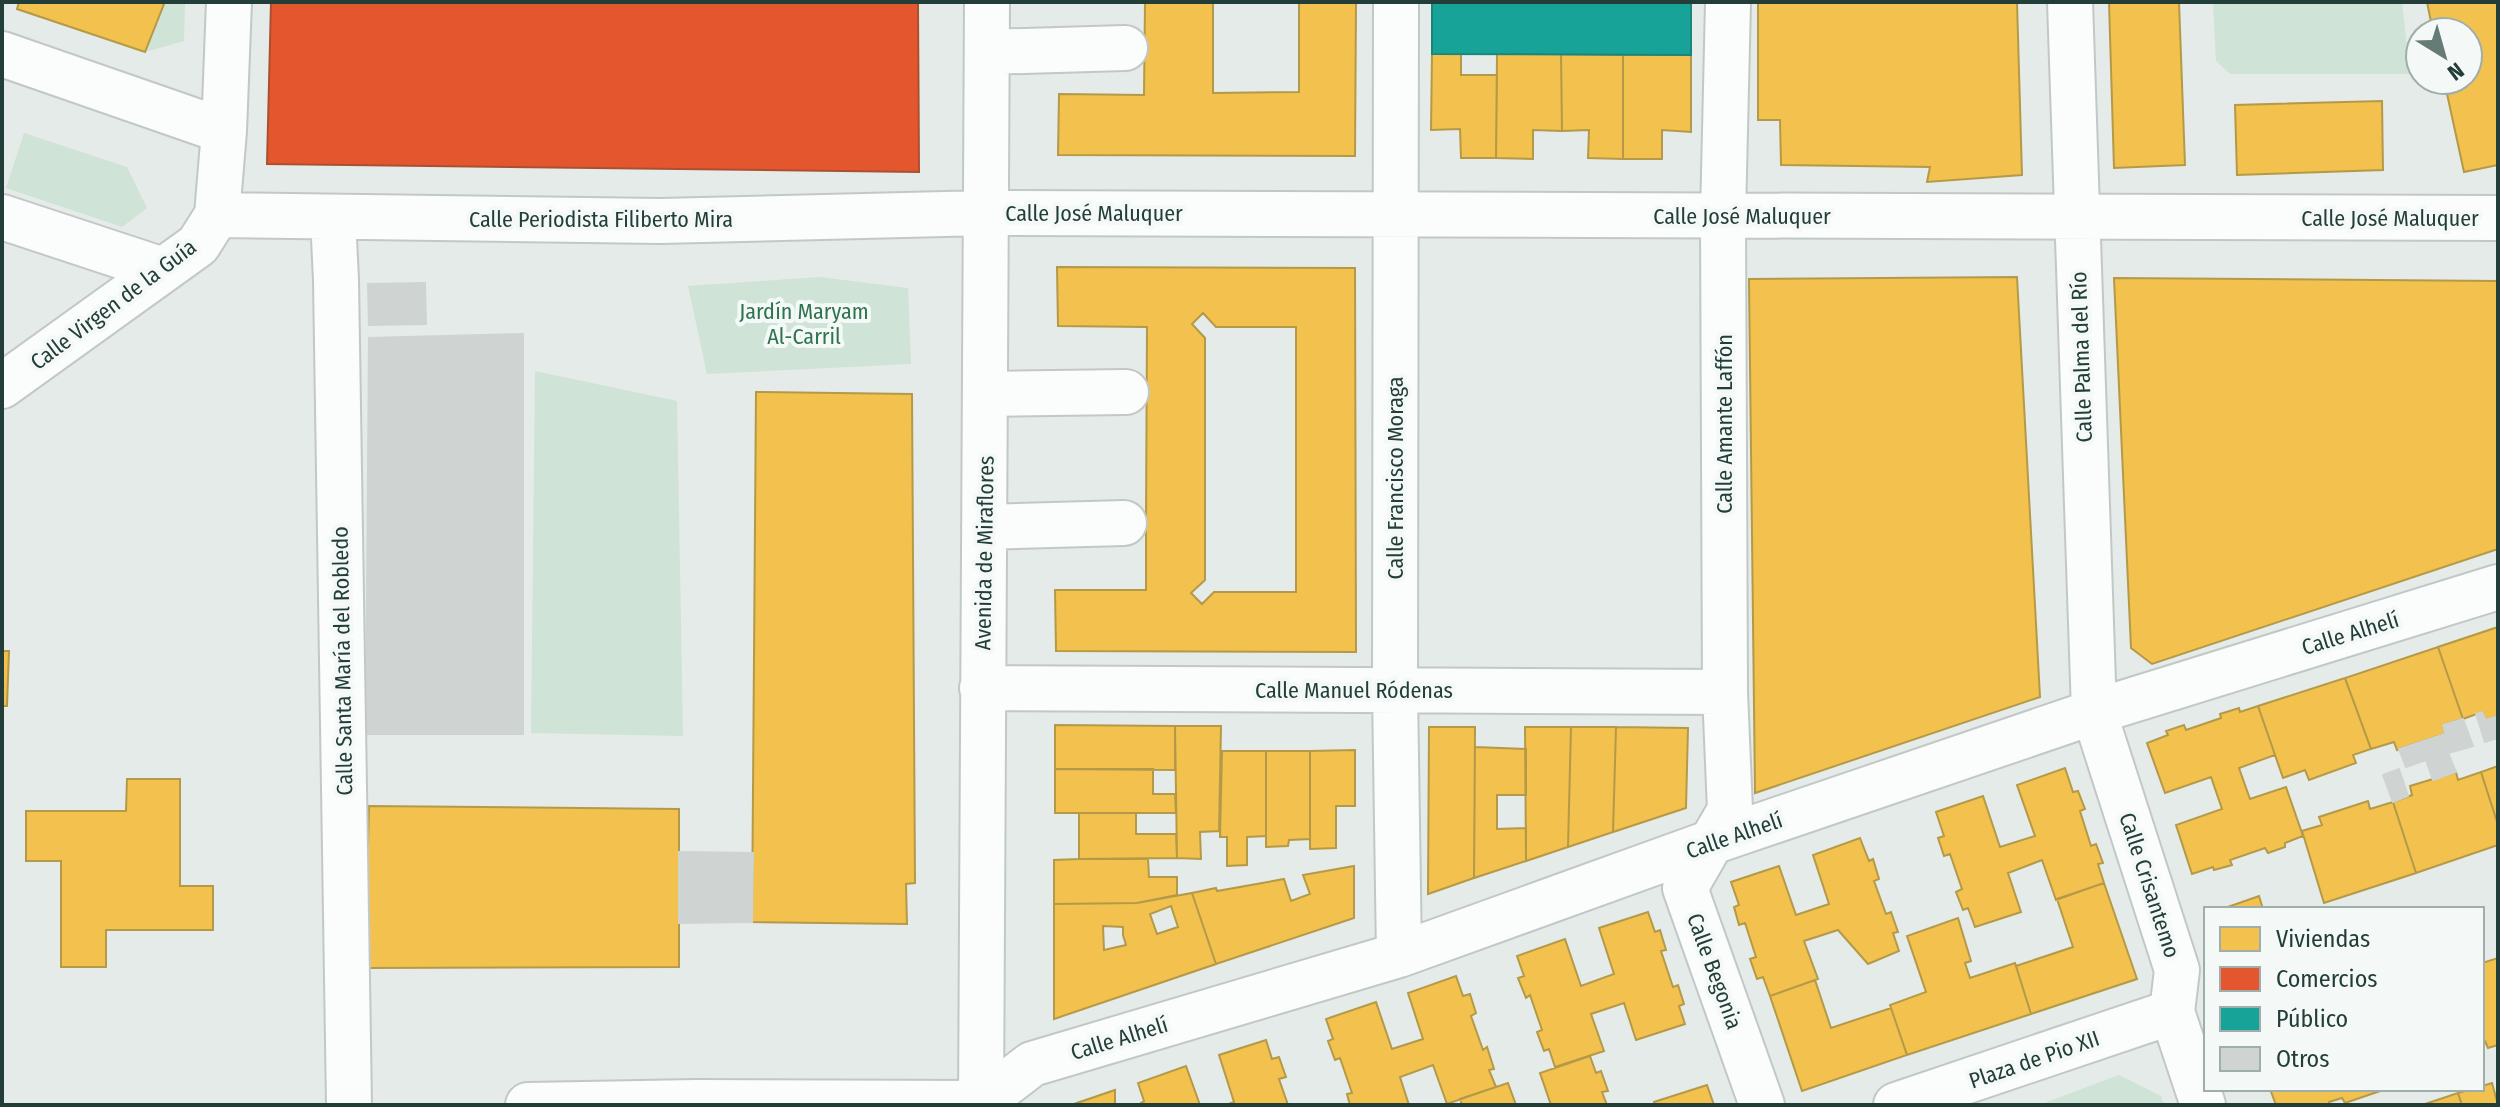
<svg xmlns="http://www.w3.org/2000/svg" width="2500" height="1107" font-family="'Fira Sans Condensed',sans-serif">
  <rect width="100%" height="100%" fill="#e5ebe8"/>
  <path fill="#cfe3d6" d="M 162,2 L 185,2 L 184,41 L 145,52 Z
    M 2213,2 L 2402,2 L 2410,74 L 2230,74 L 2216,61 Z
    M 24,133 L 127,167 L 147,208 L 122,227 L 6,188 Z
    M 820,277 L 908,288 L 911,364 L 707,374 L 688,286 Z
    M 535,371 L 677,401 L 683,736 L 531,733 Z
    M 2119,1075 L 2161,1096 L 2164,1105 L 2039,1105 Z"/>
  <path fill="#f2c14e" stroke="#b49a48" stroke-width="2" fill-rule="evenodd" d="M 19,2 L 159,2 L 164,4 L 145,52 L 17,9 Z
    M 1145,2 L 1213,2 L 1213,93 L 1299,92 L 1299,2 L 1356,2 L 1355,156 L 1058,155 L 1059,94 L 1144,95 Z
    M 1758,2 L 2017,2 L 2022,175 L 1927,182 L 1930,167 L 1781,165 L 1780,120 L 1758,120 Z
    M 2109,2 L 2179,2 L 2185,165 L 2114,168 Z
    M 2427,2 L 2498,2 L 2498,165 L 2464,172 L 2444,80 L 2468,80 L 2468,32 L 2433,32 Z
    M 1432,54 L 1461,54 L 1461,75 L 1497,75 L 1496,158 L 1461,158 L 1460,129 L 1431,130 Z
    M 1497,54 L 1561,54 L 1562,131 L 1533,130 L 1533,159 L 1496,158 Z
    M 1561,54 L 1623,55 L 1623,159 L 1588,158 L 1589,130 L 1562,131 Z
    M 1623,55 L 1691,55 L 1691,132 L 1662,130 L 1662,159 L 1623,159 Z
    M 2382,101 L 2383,170 L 2237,175 L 2235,105 Z
    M 1057,267 L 1355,268 L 1356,652 L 1056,651 L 1055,590 L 1146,590 L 1146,522 L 1147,327 L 1058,326 ZM 1203,313 L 1216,327 L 1296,327 L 1296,592 L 1214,592 L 1202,604 L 1191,593 L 1205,580 L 1205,338 L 1192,324 Z
    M 2017,277 L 2040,697 L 1755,793 L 1749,279 Z
    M 2114,278 L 2498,281 L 2498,549 L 2152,664 L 2131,648 Z
    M 756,392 L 912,394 L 915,883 L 906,884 L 907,924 L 752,922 Z
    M 2498,627 L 2498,716 L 2486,720 L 2482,712 L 2463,719 L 2438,647 Z
    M 2438,647 L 2463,719 L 2443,725 L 2445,734 L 2399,749 L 2397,750 L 2394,742 L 2371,749 L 2345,678 Z
    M 2,651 L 9,651 L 7,706 L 2,706 Z
    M 2345,678 L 2371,749 L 2353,755 L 2356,763 L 2309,780 L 2305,770 L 2283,778 L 2258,706 Z
    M 2258,706 L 2275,755 L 2239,768 L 2250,799 L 2286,787 L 2303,836 L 2285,843 L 2285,847 L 2268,853 L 2265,848 L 2230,860 L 2232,865 L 2214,870 L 2213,867 L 2192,874 L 2176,825 L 2222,809 L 2211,777 L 2165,793 L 2147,743 L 2168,735 L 2166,731 L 2184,725 L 2186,730 L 2221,718 L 2220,714 L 2239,708 L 2240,712 Z
    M 1055,725 L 1175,726 L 1175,770 L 1055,769 Z
    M 1175,726 L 1221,726 L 1219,831 L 1200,832 L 1201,859 L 1177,858 Z
    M 1429,727 L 1475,727 L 1474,878 L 1428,894 Z
    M 1525,727 L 1571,727 L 1568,847 L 1526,861 Z
    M 1571,727 L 1616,727 L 1613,832 L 1568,847 Z
    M 1616,727 L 1688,728 L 1686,808 L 1613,832 Z
    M 1475,747 L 1526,749 L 1526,795 L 1497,795 L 1497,829 L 1526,828 L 1526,861 L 1474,878 Z
    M 1355,750 L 1355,806 L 1336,806 L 1336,848 L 1310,849 L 1310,751 Z
    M 1222,751 L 1266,751 L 1266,836 L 1247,837 L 1247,865 L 1227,866 L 1227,837 L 1220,837 Z
    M 1266,751 L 1310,751 L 1310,839 L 1289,840 L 1288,846 L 1266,847 Z
    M 2498,766 L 2498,825 L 2481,772 Z
    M 2065,768 L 2073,792 L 2078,791 L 2085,809 L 2080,811 L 2091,846 L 2096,844 L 2103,863 L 2098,864 L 2104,883 L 2056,900 L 2042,860 L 2008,873 L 2021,912 L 1975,927 L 1968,908 L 1963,910 L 1956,892 L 1962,889 L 1950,854 L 1944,856 L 1938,838 L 1944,836 L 1936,812 L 1983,796 L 2000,847 L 2035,836 L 2017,785 Z
    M 1055,769 L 1153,769 L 1153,794 L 1175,794 L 1176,813 L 1055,813 Z
    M 2456,772 L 2458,780 L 2481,772 L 2498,825 L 2498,845 L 2416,873 L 2393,802 L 2412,795 L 2410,786 Z
    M 127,779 L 180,779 L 180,886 L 213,886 L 213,930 L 106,930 L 106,967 L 61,967 L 61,861 L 26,861 L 26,811 L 126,811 Z
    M 2368,801 L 2370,809 L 2393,802 L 2416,873 L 2324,903 L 2302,831 L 2322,825 L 2319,817 Z
    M 369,806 L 679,809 L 679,967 L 365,968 Z
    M 1079,813 L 1136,813 L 1136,834 L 1176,834 L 1177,858 L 1079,859 Z
    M 1860,838 L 1869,861 L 1873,859 L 1879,879 L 1874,881 L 1886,914 L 1891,912 L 1898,932 L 1893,933 L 1899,951 L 1868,964 L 1838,930 L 1804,941 L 1818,979 L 1770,996 L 1763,977 L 1757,979 L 1750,959 L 1756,957 L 1745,923 L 1739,925 L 1734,907 L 1739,905 L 1731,882 L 1779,866 L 1796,915 L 1829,904 L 1813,855 Z
    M 1079,859 L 1148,859 L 1149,877 L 1177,877 L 1177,895 L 1137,903 L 1054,904 L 1054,860 Z
    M 1354,866 L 1354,918 L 1216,964 L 1192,893 L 1216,888 L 1217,891 L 1284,879 L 1291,901 L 1310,894 L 1303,875 Z
    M 2104,883 L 2137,979 L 2031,1014 L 2016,966 L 2073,947 L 2057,899 Z
    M 1192,893 L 1216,964 L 1054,1019 L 1054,904 L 1137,903 ZM 1171,906 L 1178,927 L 1157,934 L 1150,914 ZM 1103,926 L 1123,927 L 1123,935 L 1126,945 L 1104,950 Z
    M 2259,896 L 2263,909 L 2222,909 Z
    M 1648,912 L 1655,932 L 1660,930 L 1666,950 L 1661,951 L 1673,987 L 1678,985 L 1684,1004 L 1679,1006 L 1685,1024 L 1636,1040 L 1624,1003 L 1591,1014 L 1604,1051 L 1555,1067 L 1549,1049 L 1544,1051 L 1537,1032 L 1542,1030 L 1530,995 L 1526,998 L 1518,978 L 1524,976 L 1517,956 L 1565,939 L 1581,986 L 1614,974 L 1599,928 Z
    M 1958,918 L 1971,961 L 1965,963 L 1970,978 L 2015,963 L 2031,1014 L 1907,1055 L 1890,1005 L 1926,992 L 1907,936 Z
    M 2498,958 L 2498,1045 L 2488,1048 L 2485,1041 L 2482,1042 L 2482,963 Z
    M 1456,976 L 1463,996 L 1470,994 L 1476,1013 L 1471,1016 L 1483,1050 L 1487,1047 L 1494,1069 L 1489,1070 L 1496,1087 L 1447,1104 L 1433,1065 L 1400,1077 L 1409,1105 L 1350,1105 L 1347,1094 L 1352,1093 L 1340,1058 L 1335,1060 L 1328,1041 L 1333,1039 L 1326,1019 L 1376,1002 L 1392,1049 L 1423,1039 L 1408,993 Z
    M 1815,980 L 1831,1028 L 1891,1008 L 1907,1055 L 1802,1091 L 1770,996 Z
    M 1266,1040 L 1272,1059 L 1279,1057 L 1286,1077 L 1279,1079 L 1288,1105 L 1226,1105 L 1234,1102 L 1219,1055 Z
    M 1590,1056 L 1596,1073 L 1601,1071 L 1608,1091 L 1602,1092 L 1607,1105 L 1551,1105 L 1540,1073 Z
    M 1186,1066 L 1200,1105 L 1138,1105 L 1144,1101 L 1138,1083 Z
    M 1508,1083 L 1516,1105 L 1462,1105 L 1460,1099 Z
    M 2492,1083 L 2498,1105 L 2462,1105 L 2458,1093 L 2472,1089 L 2482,1089 L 2482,1086 Z
    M 1707,1085 L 1714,1105 L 1655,1105 L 1654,1102 Z
    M 2270,1089 L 2386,1089 L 2345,1103 L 2342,1098 L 2329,1102 L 2330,1105 L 2276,1105 Z
    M 1115,1090 L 1115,1105 L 1071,1105 Z
    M 2458,1093 L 2462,1105 L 2422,1105 Z"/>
  <path fill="#e4572e" stroke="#aa5031" stroke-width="2" d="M 271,2 L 918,2 L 919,172 L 267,164 Z"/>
  <path fill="#17a398" stroke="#1b857c" stroke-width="2" d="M 1432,2 L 1691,2 L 1691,55 L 1432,54 Z"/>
  <path fill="#cfd4d2" stroke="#ced4d1" stroke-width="2" d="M 425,283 L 426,324 L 369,325 L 368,284 Z
    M 523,334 L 523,734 L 366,734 L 369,338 Z
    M 2482,712 L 2486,720 L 2498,716 L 2498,740 L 2497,738 L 2485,742 L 2476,714 Z
    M 2463,719 L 2473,746 L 2448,753 L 2456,772 L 2433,780 L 2426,760 L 2406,767 L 2399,749 L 2445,734 L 2443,725 Z
    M 2399,769 L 2408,796 L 2393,802 L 2383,775 Z
    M 679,852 L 753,853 L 752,922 L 679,923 Z"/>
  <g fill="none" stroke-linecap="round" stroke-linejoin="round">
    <defs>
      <path id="minor" d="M 1396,2 L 1395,691 L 1399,955
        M 1728,2 L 1723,216 L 1725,692 L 1730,810 L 1685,888 L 1762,1105
        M 2070,2 L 2094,712 L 2177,970 L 2172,1012 L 2203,1105
        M 987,52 L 1125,48
        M 2,54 L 224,131
        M 217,215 L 661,221 L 986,213 L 2498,218
        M 2,217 L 163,270
        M 333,218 L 336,280 L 349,1105
        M 2,386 L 198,245 L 217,215 L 224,131 L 229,2
        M 985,394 L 1126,392
        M 984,527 L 1124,523
        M 982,688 L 1725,692
        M 528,1105 L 696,1102 L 981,1103 L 1032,1064 L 1399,955 L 1712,842 L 2094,712 L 2498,587
        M 981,1105 L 987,2
        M 1896,1105 L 2172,1012"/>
    </defs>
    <use href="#minor" stroke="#c2c8c6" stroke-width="48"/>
    <use href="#minor" stroke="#fbfcfc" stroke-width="44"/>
  </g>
  <g text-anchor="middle" stroke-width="8" stroke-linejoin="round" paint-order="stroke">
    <g font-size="22" fill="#233e39" stroke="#f4f9f7">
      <text x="1094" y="221">Calle José Maluquer</text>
      <text x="1742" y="224">Calle José Maluquer</text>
      <text x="2390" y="226">Calle José Maluquer</text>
      <text x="601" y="227">Calle Periodista Filiberto Mira</text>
      <text transform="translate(113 304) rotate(-37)" y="8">Calle Virgen de la Guía</text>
      <text transform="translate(2081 357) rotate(-92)" y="8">Calle Palma del Río</text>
      <text transform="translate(1724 424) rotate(-90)" y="8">Calle Amante Laffón</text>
      <text transform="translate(1395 478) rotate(-90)" y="8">Calle Francisco Moraga</text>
      <text transform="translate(984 553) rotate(-89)" y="8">Avenida de Miraflores</text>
      <text transform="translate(2350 633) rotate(-17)" y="8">Calle Alhelí</text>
      <text transform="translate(342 661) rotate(-91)" y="8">Calle Santa María del Robledo</text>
      <text x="1354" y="698">Calle Manuel Ródenas</text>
      <text transform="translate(1734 835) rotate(-19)" y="8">Calle Alhelí</text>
      <text transform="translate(2150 885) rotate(72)" y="8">Calle Crisantemo</text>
      <text transform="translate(1715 971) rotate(70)" y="8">Calle Begonia</text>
      <text transform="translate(1119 1038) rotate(-17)" y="8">Calle Alhelí</text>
      <text transform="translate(2034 1059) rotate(-19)" y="8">Plaza de Pio XII</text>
    </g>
    <g font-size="22" fill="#2e744f" stroke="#f4f9f7">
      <text x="804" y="319">Jardín Maryam<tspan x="804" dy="25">Al-Carril</tspan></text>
    </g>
  </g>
  <rect width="2500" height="1107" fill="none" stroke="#233e39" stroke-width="8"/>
  <rect x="2204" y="907" width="280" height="184" fill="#f4f9f7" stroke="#a0aeab" stroke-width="2"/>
  <rect x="2220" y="927" width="40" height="24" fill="#f2c14e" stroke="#a0aeab" stroke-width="2"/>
  <text x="2276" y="947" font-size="24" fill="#233e39">Viviendas</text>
  <rect x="2220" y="967" width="40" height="24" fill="#e4572e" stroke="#a0aeab" stroke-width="2"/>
  <text x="2276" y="987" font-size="24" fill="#233e39">Comercios</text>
  <rect x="2220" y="1007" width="40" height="24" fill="#17a398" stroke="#a0aeab" stroke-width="2"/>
  <text x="2276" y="1027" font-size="24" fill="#233e39">Público</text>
  <rect x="2220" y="1047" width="40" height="24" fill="#cfd4d2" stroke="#a0aeab" stroke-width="2"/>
  <text x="2276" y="1067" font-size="24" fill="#233e39">Otros</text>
  <g transform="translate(2444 56) rotate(143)"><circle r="38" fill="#f4f9f7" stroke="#a0aeab" stroke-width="2"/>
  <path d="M0-6L14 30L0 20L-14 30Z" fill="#677b76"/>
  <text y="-12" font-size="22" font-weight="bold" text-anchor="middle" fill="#233e39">N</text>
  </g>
</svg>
